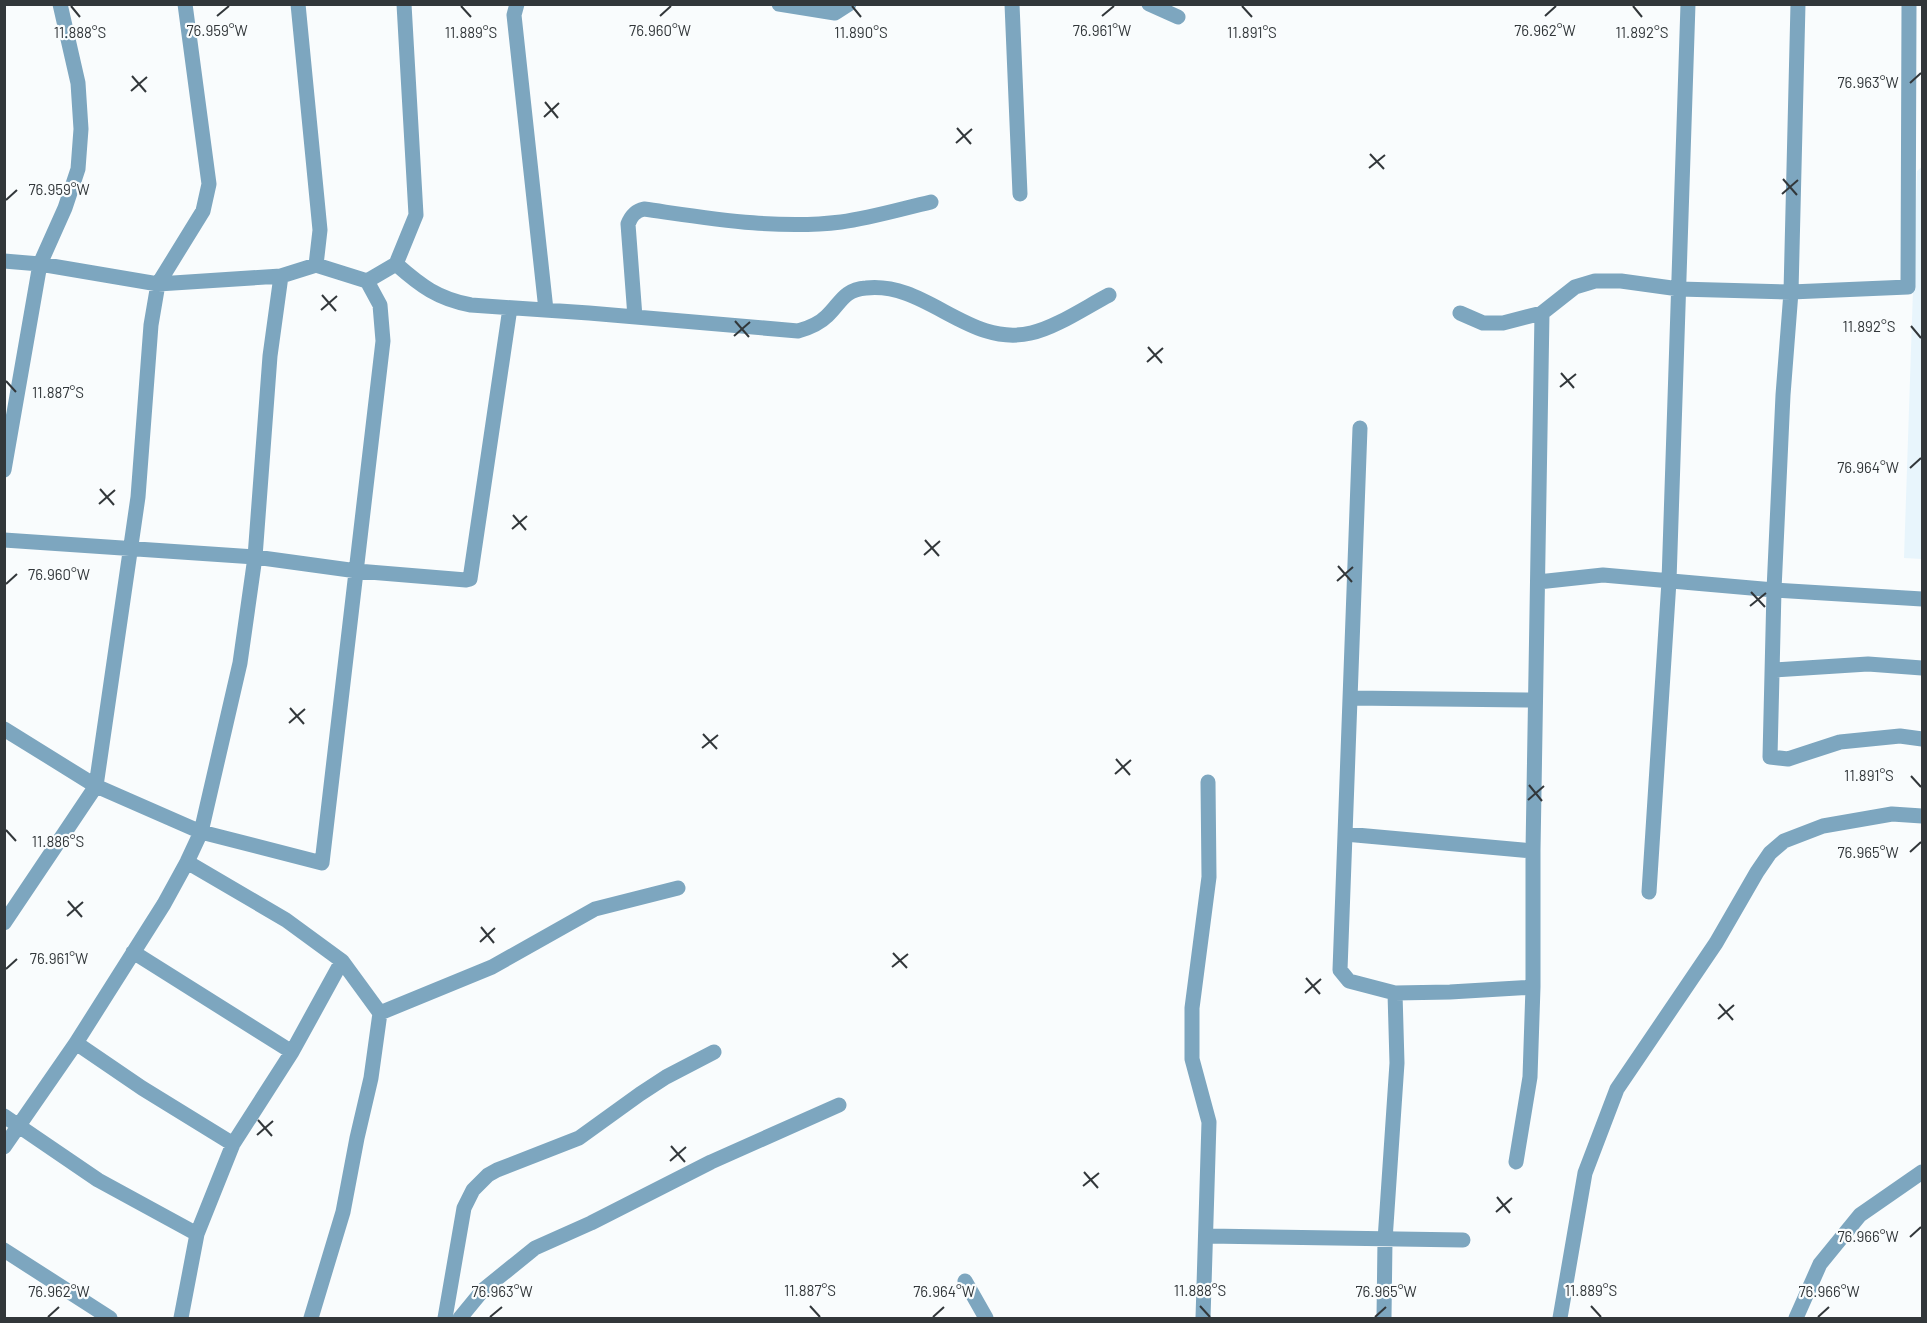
<svg xmlns="http://www.w3.org/2000/svg" width="1927" height="1323" font-family="Barlow,sans-serif">
  <rect width="100%" height="100%" fill="#f9fcfd"/>
  <path fill="#e8f5fc" d="M 1922,167 L 1922,559 L 1904,558 L 1917,171 Z"/>
  <g fill="none" stroke-linecap="round" stroke-linejoin="round">
    <path stroke="#7da6bf" stroke-width="15" d="M 298,4 L 320,230 L 316,265
      M 517,4 L 514,15 L 546,310
      M 779,4 L 835,13 L 849,4
      M 1012,4 L 1020,194
      M 1149,4 L 1178,17
      M 1798,4 L 1791,292 L 1783,395 L 1774,590 L 1770,757 L 1788,759 L 1840,742 L 1900,736 L 1922,739
      M 4,261 L 40,264 L 158,284 L 281,276 L 316,265 L 367,281 L 396,264 L 416,215 L 404,4
      M 396,264 C 421,286 438,299 471,305 L 589,313 L 798,331 C 809,328 819,324 827,316 C 841,303 843,290 866,288 C 926,281 969,348 1031,333 C 1055,328 1086,307 1109,295
      M 1460,313 L 1483,323 L 1503,323 L 1542,313 L 1575,287 L 1595,281 L 1621,281 L 1679,289 L 1791,292 L 1908,287 L 1909,4
      M 635,317 L 628,224 C 631,216 635,211 644,209 C 708,218 776,230 841,222 C 871,218 901,209 931,202
      M 1360,428 L 1340,970 L 1349,981 L 1395,993 L 1450,992 L 1533,987
      M 4,470 L 40,264 L 65,208 L 78,169 L 81,129 L 78,83 L 60,4
      M 4,540 L 255,557 L 357,571 L 466,580 L 470,579 L 510,308
      M 1538,582 L 1603,575 L 1774,590 L 1922,599
      M 1773,670 L 1868,664 L 1922,668
      M 1350,698 L 1535,700
      M 4,729 L 96,786 L 201,832 L 322,863 L 383,341 L 380,305 L 367,281
      M 1345,834 L 1533,851
      M 1649,892 L 1669,581 L 1688,4
      M 4,923 L 96,786 L 138,497 L 151,325 L 158,284 L 203,211 L 209,184 L 185,4
      M 133,952 L 292,1052
      M 380,1013 L 492,967 L 595,909 L 678,888
      M 76,1043 L 142,1088 L 233,1144
      M 4,1116 L 98,1180 L 197,1234
      M 4,1147 L 76,1043 L 164,904 L 187,862 L 201,832 L 240,663 L 255,557 L 270,356 L 281,276
      M 1516,1162 L 1530,1077 L 1533,987 L 1533,851 L 1542,313
      M 1207,1236 L 1463,1240
      M 4,1250 L 110,1318
      M 965,1281 L 986,1318
      M 181,1318 L 197,1234 L 233,1144 L 292,1052 L 342,961 L 286,920 L 187,862
      M 311,1318 L 343,1212 L 357,1138 L 371,1078 L 380,1013 L 342,961
      M 445,1318 L 464,1208 L 473,1190 L 488,1175 L 497,1170 L 579,1138 L 640,1094 L 666,1077 L 714,1052
      M 460,1318 L 483,1290 L 535,1248 L 591,1223 L 711,1162 L 839,1105
      M 1203,1318 L 1209,1122 L 1192,1059 L 1192,1008 L 1209,877 L 1208,782
      M 1384,1318 L 1385,1240 L 1397,1063 L 1395,993
      M 1560,1318 L 1585,1173 L 1617,1089 L 1716,943 L 1757,872 L 1770,853 L 1784,841 L 1823,826 L 1892,814 L 1922,816
      M 1796,1318 L 1820,1264 L 1860,1215 L 1922,1172"/>
  </g>
  <path fill="none" stroke="#32373a" stroke-width="2" d="M 71,6 L 80,17M 461,6 L 471,17M 852,6 L 861,17M 1242,6 L 1252,17M 1633,6 L 1642,17M 217,16 L 229,6M 660,16 L 671,6M 1102,16 L 1114,6M 1545,16 L 1556,6M 132,76 L 146,92M 1910,83 L 1921,73M 131,91 L 147,77M 545,102 L 558,118M 544,117 L 559,103M 957,128 L 971,144M 956,143 L 972,129M 1370,154 L 1384,169M 1369,168 L 1385,155M 1783,179 L 1797,195M 1782,194 L 1798,180M 6,200 L 17,190M 322,295 L 336,311M 321,310 L 337,296M 735,321 L 749,337M 1911,326 L 1921,338M 734,336 L 750,322M 1148,347 L 1162,363M 1147,362 L 1163,348M 1561,373 L 1574,388M 6,381 L 16,392M 1560,387 L 1576,374M 1910,468 L 1921,458M 100,489 L 114,505M 99,504 L 115,490M 513,515 L 526,530M 512,529 L 527,516M 925,540 L 939,556M 924,555 L 940,541M 1338,566 L 1352,582M 1337,581 L 1353,567M 6,584 L 17,574M 1751,592 L 1765,607M 1750,606 L 1766,593M 290,708 L 304,724M 289,723 L 305,709M 703,734 L 717,749M 702,748 L 718,735M 1116,759 L 1130,775M 1115,774 L 1131,760M 1911,776 L 1921,787M 1529,785 L 1542,801M 1528,800 L 1544,786M 6,830 L 16,841M 1910,852 L 1921,842M 68,901 L 82,917M 67,916 L 83,902M 481,927 L 494,943M 480,942 L 495,928M 893,953 L 907,968M 892,967 L 908,954M 6,969 L 17,959M 1306,978 L 1320,994M 1305,993 L 1321,979M 1719,1004 L 1733,1020M 1718,1019 L 1734,1005M 258,1120 L 272,1136M 257,1135 L 273,1121M 671,1146 L 685,1162M 670,1161 L 686,1147M 1084,1172 L 1098,1188M 1083,1186 L 1099,1173M 1497,1197 L 1510,1213M 1496,1212 L 1512,1198M 1910,1237 L 1921,1227M 810,1306 L 820,1317M 1200,1306 L 1210,1317M 1591,1306 L 1601,1317M 48,1317 L 59,1307M 490,1317 L 502,1307M 933,1317 L 944,1307M 1375,1317 L 1386,1307M 1818,1317 L 1829,1307"/>
  <g font-size="15" text-anchor="middle" fill="#32373a" stroke="#f9fcfd" stroke-width="4.5" stroke-linejoin="round" paint-order="stroke">
    <text x="217" y="36">76.959°W</text>
    <text x="660" y="36">76.960°W</text>
    <text x="1102" y="36">76.961°W</text>
    <text x="1545" y="36">76.962°W</text>
    <text x="80" y="38">11.888°S</text>
    <text x="471" y="38">11.889°S</text>
    <text x="1252" y="38">11.891°S</text>
    <text x="861" y="38">11.890°S</text>
    <text x="1642" y="38">11.892°S</text>
    <text x="1868" y="88">76.963°W</text>
    <text x="59" y="195">76.959°W</text>
    <text x="1869" y="332">11.892°S</text>
    <text x="58" y="398">11.887°S</text>
    <text x="1868" y="473">76.964°W</text>
    <text x="59" y="580">76.960°W</text>
    <text x="1869" y="781">11.891°S</text>
    <text x="58" y="847">11.886°S</text>
    <text x="1868" y="858">76.965°W</text>
    <text x="59" y="964">76.961°W</text>
    <text x="1868" y="1242">76.966°W</text>
    <text x="810" y="1296">11.887°S</text>
    <text x="1200" y="1296">11.888°S</text>
    <text x="1591" y="1296">11.889°S</text>
    <text x="59" y="1297">76.962°W</text>
    <text x="502" y="1297">76.963°W</text>
    <text x="944" y="1297">76.964°W</text>
    <text x="1386" y="1297">76.965°W</text>
    <text x="1829" y="1297">76.966°W</text>
  </g>
  <rect width="1927" height="1323" fill="none" stroke="#32373a" stroke-width="12"/>
</svg>
